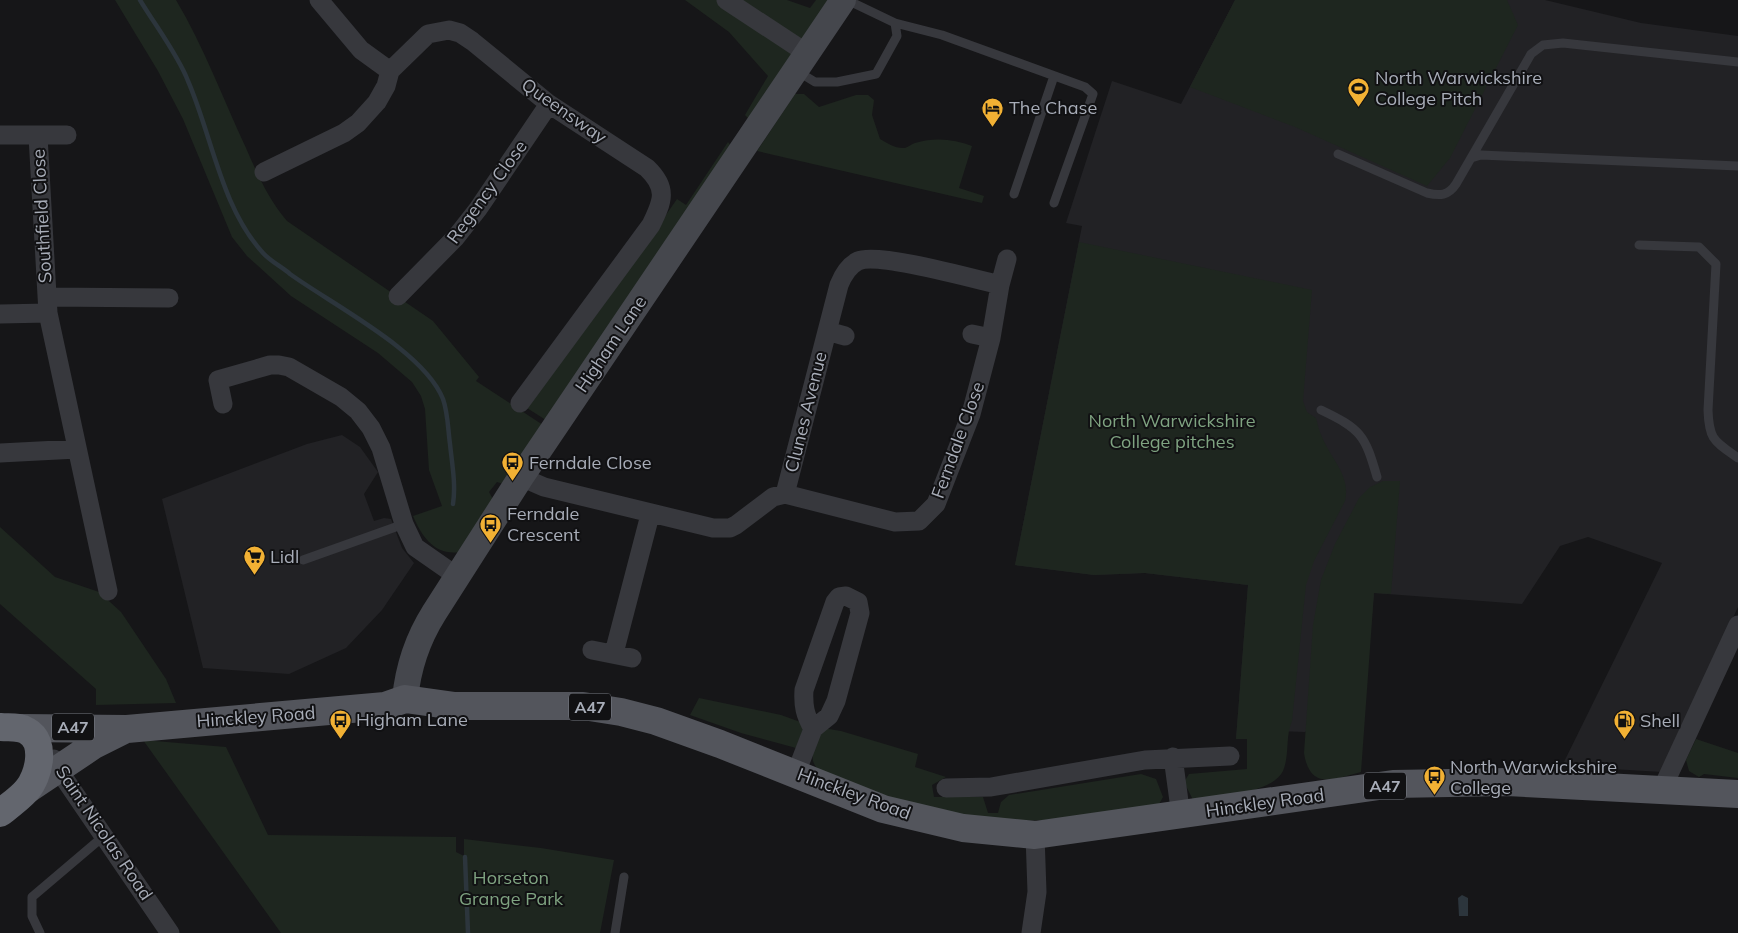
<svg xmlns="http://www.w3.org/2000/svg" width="1738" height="933" font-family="Mulish,sans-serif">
  <rect width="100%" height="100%" fill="#161618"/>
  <path fill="#222225" d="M 1235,0 L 1545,0 L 1641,23 L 1738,36 L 1738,607 L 1662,772 L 1562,766 L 1662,563 L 1588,537 L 1560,546 L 1522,604 L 1374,593 L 1365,691 L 1305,732 L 1253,730 L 1236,739 L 1248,585 L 1145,573 L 1094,575 L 1015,565 L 1082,226 L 1066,223 L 1112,81 L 1181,104 Z
    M 342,435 L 360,447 L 378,472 L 364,494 L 374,521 L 384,518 L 391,519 L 402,548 L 414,563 L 382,610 L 346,648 L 289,674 L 203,668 L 162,499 L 307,444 Z"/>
  <path fill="#1e261f" d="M 115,0 L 176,0 C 204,47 223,99 246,148 C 257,174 269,200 287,221 L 433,321 L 479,377 L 476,381 L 546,427 L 507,485 L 497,482 L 489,492 L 495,503 L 460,552 C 435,556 422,537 413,516 L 442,506 L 429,470 L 425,409 L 421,396 L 412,382 L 378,353 L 291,296 L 247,256 L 232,237 L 183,119 L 158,71 Z
    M 685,0 L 787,0 L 810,8 L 816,0 L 829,0 L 751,121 L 745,115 L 768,76 L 729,32 Z
    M 1235,0 L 1507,0 L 1518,25 L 1450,158 L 1427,186 L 1295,127 L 1190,87 Z
    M 795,94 L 804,94 L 819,107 L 856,95 L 868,95 L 874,100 L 872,115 L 880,139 C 887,143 896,149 905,148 C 908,147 912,144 915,143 C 935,137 954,139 972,146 L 959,188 L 984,196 L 982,203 L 757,151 Z
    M 728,142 L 733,148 L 549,422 L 527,408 L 605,303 L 677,199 L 686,205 Z
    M 1079,242 L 1312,290 L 1303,401 L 1307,412 L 1316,418 C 1318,425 1319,431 1322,437 C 1331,459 1351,476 1345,501 L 1314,561 L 1306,585 L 1292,721 C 1285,737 1290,754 1283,771 C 1272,794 1216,796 1193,800 L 1184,782 L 1189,774 L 1247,769 L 1247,739 L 1236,739 L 1248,585 L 1145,573 L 1094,575 L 1015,565 Z
    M 1383,481 L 1400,481 L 1391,594 L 1374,593 L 1361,772 C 1334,779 1310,791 1304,753 L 1313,625 L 1321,580 L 1335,544 L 1359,498 L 1370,487 Z
    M 0,527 L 55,577 L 99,592 L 121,612 L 166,679 L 176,703 L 96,705 L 96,689 L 0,604 Z
    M 699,698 L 781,715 L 803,723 L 803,730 L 796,748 L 741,733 L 690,715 Z
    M 823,728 L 841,731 L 918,754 L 915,767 L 946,777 L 932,785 L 934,797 L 983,797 L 988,813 L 998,813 L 1001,802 L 1009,795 L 1141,774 L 1156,779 L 1163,797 L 1157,808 C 1108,814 1059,821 1009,821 C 995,821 978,819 964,816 C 941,812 828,782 816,767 C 807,755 818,740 823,728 Z
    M 1696,739 L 1738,753 L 1738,778 L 1704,774 L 1699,777 L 1689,771 L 1686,760 Z
    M 143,740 L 226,747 L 268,835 L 456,837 L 456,852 L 464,856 L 464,839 L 541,848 L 614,860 L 600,933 L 281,933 Z"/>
  <path fill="#2c353c" d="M 1462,895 L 1468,898 L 1468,916 L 1459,916 L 1458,898 Z"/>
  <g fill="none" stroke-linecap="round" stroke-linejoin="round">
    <path stroke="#2c353c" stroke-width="4.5" d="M 140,0 C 155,25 178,55 188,81 C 212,136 221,207 263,253 C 270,261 282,267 290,274 C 333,305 424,351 443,399 C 448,413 448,430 450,444 C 452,464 456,484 453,504
      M 465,857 L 468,933"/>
    <path stroke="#37383d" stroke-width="9" d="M 895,23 L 942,35 L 1085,87 L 1093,94 L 1054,203
      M 797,71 L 815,82 L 837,82 L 876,74 L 897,36 L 895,23 L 847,0
      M 1338,154 L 1427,193 C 1440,196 1448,196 1456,184 L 1531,54 L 1543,45 L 1563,43 L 1738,62
      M 1471,158 L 1481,155 L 1738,166
      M 1014,194 L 1054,76
      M 1639,245 L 1699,247 L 1716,264 L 1708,410 C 1709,440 1714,441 1738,458
      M 1321,410 C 1361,429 1365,435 1377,477
      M 303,560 L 404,524
      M 40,933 L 32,916 L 32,897 L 105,835
      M 615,933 L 624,877"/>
    <path stroke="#37383d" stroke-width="19" d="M 319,0 L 361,50 L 390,71
      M 726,0 L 808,54
      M 0,135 L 67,135
      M 38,136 L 48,313 L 108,591
      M 264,172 L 344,133 L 358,123 L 377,102 L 386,86 L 390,71 L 428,34 L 449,30 L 460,33 L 472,41 L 549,104 L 647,168 C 668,188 663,201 651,225 L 520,403
      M 398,296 L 456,237 L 478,209 L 549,104
      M 47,297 L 169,298
      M 0,314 L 48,313
      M 827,331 L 845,336
      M 972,334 L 991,338
      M 223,404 L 218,380 L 270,365 L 279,365 L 289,367 L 341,397 L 358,411 L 371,428 L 381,448 L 404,524 L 415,547 L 458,577
      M 0,453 L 77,449
      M 521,477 L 544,487 L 713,528 L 730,528 L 736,525 L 773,497 L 785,494 L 895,522 L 919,521 L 936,504 L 971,414 L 991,338 L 1000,285 L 1007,259
      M 785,494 L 839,285 C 843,275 848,266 858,261 C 878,252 974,279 1000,285
      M 592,650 L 632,658
      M 614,653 L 650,515
      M 1173,757 L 1181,816
      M 54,759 L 64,778 L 170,933
      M 796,773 L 813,729 C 805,715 803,706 804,690 L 835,602 L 839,597 L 846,596 L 858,602 L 860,613 L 836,701 L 829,716 L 813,729
      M 946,788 L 991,787 L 1145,760 L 1230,756
      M 1662,789 L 1738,625
      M 1031,933 L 1037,892 L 1035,835"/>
    <path stroke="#45474d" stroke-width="26" d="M 405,699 C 408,668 417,640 434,613 L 521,477 L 843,0"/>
    <path stroke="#53555c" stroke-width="28" d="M 19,728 L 127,729 L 385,706 L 405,699 L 455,706 L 583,706 L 621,712 L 656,721 L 720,744 L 883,809 L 963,828 L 1035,835 L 1393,784 L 1507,782 L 1738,794
      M 27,790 L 94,745 L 126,729"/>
    <path stroke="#63666e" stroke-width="28" d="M 0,727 C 9,728 19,726 27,731 C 47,742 39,776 27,790 C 19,799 9,806 0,813"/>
  </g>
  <defs>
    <symbol id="stadium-pin" viewBox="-11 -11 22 30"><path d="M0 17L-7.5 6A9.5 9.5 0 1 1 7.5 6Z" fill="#f2b134" stroke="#111113"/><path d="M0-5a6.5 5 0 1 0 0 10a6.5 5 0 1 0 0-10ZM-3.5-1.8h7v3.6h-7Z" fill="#111"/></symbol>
    <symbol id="hotel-pin" viewBox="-11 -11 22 30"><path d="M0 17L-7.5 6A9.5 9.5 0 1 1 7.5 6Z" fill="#f2b134" stroke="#111113"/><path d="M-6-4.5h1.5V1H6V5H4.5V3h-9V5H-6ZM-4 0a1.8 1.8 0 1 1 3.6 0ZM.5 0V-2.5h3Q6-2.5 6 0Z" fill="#111"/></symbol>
    <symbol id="bus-pin" viewBox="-11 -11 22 30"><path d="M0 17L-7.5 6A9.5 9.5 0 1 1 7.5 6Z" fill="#f2b134" stroke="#111113"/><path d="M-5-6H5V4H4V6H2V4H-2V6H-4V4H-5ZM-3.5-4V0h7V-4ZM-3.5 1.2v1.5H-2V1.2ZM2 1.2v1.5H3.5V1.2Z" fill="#111"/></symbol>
    <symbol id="supermarket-pin" viewBox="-11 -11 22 30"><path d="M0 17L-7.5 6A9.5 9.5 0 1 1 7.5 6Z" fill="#f2b134" stroke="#111113"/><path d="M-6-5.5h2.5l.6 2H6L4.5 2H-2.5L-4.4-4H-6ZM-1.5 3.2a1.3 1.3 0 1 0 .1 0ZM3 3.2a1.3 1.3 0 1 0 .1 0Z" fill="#111"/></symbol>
    <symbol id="fuel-pin" viewBox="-11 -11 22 30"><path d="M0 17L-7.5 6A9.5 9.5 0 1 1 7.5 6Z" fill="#f2b134" stroke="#111113"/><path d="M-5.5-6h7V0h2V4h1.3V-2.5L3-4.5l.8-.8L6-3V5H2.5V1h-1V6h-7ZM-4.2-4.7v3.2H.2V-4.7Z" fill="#111"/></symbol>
  </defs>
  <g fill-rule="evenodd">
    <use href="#stadium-pin" x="1346" y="76" width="25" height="34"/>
    <use href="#hotel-pin" x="980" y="96" width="25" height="34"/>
    <use href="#bus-pin" x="500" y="450" width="25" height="34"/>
    <use href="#bus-pin" x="478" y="512" width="25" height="34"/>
    <use href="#supermarket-pin" x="242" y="544" width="25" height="34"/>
    <use href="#bus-pin" x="328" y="708" width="25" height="34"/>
    <use href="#fuel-pin" x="1612" y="708" width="25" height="34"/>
    <use href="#bus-pin" x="1422" y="764" width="25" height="34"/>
  </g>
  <g text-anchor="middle" stroke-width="4" stroke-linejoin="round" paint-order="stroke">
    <g fill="#111113" stroke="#7b7e86" stroke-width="1">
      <rect x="569" y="693.5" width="42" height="27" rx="4"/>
      <rect x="52" y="713.5" width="42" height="27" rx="4"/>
      <rect x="1364" y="772.5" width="42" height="27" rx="4"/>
    </g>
    <g font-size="16" font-weight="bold" fill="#a8adb8">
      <text x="590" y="713">A47</text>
      <text x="73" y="733">A47</text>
      <text x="1385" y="792">A47</text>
    </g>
    <g font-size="18" fill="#a8adb8" stroke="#111113" text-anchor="start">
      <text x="1375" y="84">North Warwickshire<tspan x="1375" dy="21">College Pitch</tspan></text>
      <text x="1009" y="114">The Chase</text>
      <text x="529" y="469">Ferndale Close</text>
      <text x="507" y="520">Ferndale<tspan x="507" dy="21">Crescent</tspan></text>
      <text x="270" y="563">Lidl</text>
      <text x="356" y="726">Higham Lane</text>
      <text x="1640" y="727">Shell</text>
      <text x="1450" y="773">North Warwickshire<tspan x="1450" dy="21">College</tspan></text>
    </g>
    <g font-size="18" fill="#a8adb8" stroke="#111113">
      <text transform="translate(564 111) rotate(35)" y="6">Queensway</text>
      <text transform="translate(487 192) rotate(-54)" y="6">Regency Close</text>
      <text transform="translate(42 216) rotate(-93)" y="6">Southfield Close</text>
      <text transform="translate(611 344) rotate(-56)" y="6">Higham Lane</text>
      <text transform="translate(806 412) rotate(-76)" y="6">Clunes Avenue</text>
      <text transform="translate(958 440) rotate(-70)" y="6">Ferndale Close</text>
      <text transform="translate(256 717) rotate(-4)" y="6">Hinckley Road</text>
      <text transform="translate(854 794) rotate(20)" y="6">Hinckley Road</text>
      <text transform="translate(1265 803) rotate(-8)" y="6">Hinckley Road</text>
      <text transform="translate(104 833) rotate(56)" y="6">Saint Nicolas Road</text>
    </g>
    <g font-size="18" fill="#7fa381" stroke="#111113">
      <text x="1172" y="427">North Warwickshire<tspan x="1172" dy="21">College pitches</tspan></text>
      <text x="511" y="884">Horseton<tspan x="511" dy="21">Grange Park</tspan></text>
    </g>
  </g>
</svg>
